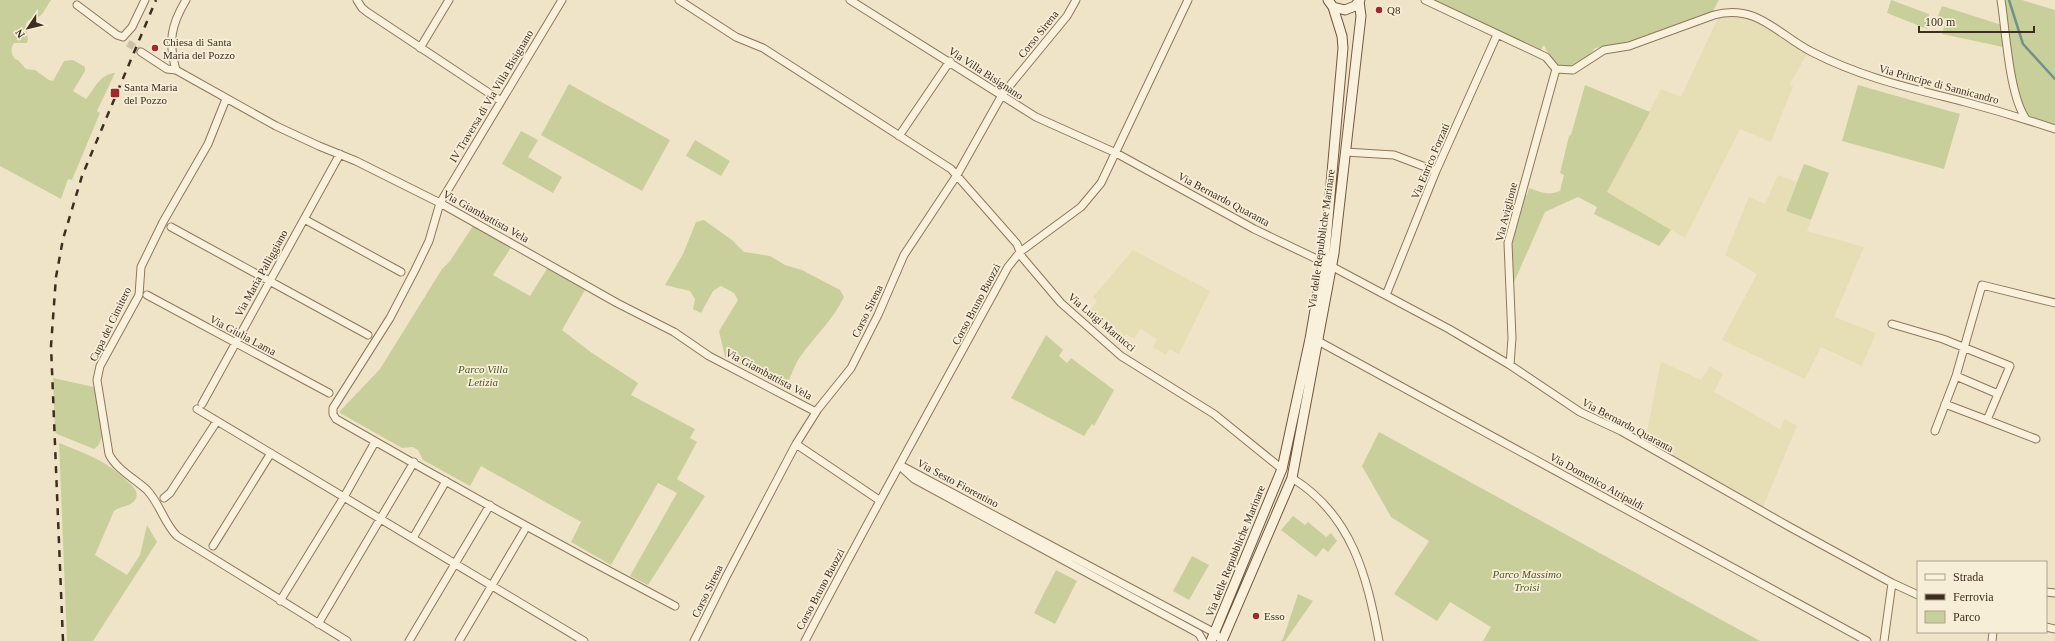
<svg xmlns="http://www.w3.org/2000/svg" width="2055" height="641" font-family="Georgia,serif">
  <rect width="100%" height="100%" fill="#f0e4c8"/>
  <path fill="#e6deb5" d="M 1726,16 L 1750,18 L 1807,54 L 1790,84 L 1793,86 L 1771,142 L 1740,129 L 1685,238 L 1607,192 L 1661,89 L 1681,97 L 1718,18 Z
    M 1778,175 L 1797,182 L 1786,211 L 1811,220 L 1807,231 L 1864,247 L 1834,317 L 1876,333 L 1862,366 L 1821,347 L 1805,379 L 1722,340 L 1757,274 L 1725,255 L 1749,197 L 1765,204 Z
    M 1133,250 L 1210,291 L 1179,354 L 1169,349 L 1166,355 L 1153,347 L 1157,339 L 1140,329 L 1134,339 L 1126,334 L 1123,338 L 1087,315 L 1097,301 L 1093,297 Z
    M 1662,362 L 1701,380 L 1710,366 L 1723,374 L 1714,392 L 1780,429 L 1785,419 L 1797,426 L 1762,509 L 1645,443 L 1660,365 Z"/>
  <path fill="#c9cf9b" d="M 0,0 L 51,0 C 47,5 44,13 40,16 C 35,19 29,17 26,24 C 24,30 30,37 27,43 L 14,43 C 10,49 11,53 15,59 L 18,60 L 26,69 L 35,70 L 49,80 L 53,81 L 64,61 L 73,60 L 85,67 L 85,71 L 73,91 L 86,99 C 95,88 100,74 115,73 L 97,111 L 100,113 L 72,180 L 68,179 L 61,199 L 0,166 Z
    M 1428,0 L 1719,0 L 1712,13 L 1629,43 L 1595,48 C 1586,62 1574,68 1558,66 C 1553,58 1547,54 1544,45 L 1539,53 Z
    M 1891,0 L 1929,14 L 1927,29 L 1887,13 Z
    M 2005,0 L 2022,0 L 2055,10 L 2055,128 L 2029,117 L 2022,107 L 2011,63 Z
    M 1942,6 L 2002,25 L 2003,47 L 1942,34 L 1946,20 L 1938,16 Z
    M 569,84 L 670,140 L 642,191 L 541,135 Z
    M 1585,85 L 1650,112 L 1607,192 L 1671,230 L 1659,246 L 1594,214 L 1597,207 L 1578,197 L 1545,212 L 1511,289 L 1510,253 L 1524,195 L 1527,195 L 1529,188 C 1540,192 1548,196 1560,191 L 1564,175 L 1560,173 L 1569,136 L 1571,135 Z
    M 1858,85 L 1960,114 L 1944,169 L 1842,141 Z
    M 521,131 L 538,140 L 528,157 L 562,177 L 553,193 L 502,164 Z
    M 695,140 L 730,161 L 721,176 L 686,156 Z
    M 1804,164 L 1829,173 L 1811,220 L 1786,211 Z
    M 704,220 L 732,240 L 744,252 L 770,256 L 785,265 L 802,270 L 840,290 L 844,297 C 833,320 815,336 800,357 C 795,364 792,374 788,382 L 780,385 L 725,357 L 719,331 L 738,300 L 734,293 L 721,286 L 713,291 L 701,313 L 693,309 L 695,299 L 690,291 L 665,285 L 683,254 L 696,222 Z
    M 473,226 L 512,246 L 493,275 L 530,296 L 548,267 L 585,290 L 562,330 L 592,353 L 638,383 L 631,395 L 695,429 L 690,438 L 697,442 L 677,479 L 705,496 L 648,585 L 630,576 L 677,493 L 658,483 L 611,565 L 571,542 L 581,522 L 481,466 L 470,486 L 423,460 L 418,450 L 413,447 L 402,448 L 340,413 L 340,411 L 380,369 L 442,269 L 450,261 Z
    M 1046,335 L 1063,350 L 1059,356 L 1067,363 L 1071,358 L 1114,390 L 1094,426 L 1092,424 L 1084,436 L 1011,398 Z
    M 53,378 L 94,387 C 99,401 110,441 94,449 L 57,434 L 55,432 Z
    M 1379,432 L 1760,641 L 1483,641 L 1491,627 L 1450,602 L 1437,621 L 1394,594 L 1429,541 L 1391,517 L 1362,466 Z
    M 59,443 C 87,454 107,461 128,482 C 133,486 140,493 135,500 C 130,507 120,506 114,511 L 95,555 L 127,575 L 140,555 L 147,525 L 157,542 L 93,641 L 67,641 Z
    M 1293,516 L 1305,525 L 1308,522 L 1326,537 L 1331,533 L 1337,541 L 1328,552 L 1323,548 L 1316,557 L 1281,530 Z
    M 1192,556 L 1209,565 L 1189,600 L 1173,591 Z
    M 1056,570 L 1077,581 L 1055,624 L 1034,613 Z
    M 1298,594 L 1313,601 L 1285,641 L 1281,641 L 1283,639 Z"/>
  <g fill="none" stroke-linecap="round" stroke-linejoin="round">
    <path stroke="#6f938a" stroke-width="2.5" d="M 2009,0 L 2023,44 L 2055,79"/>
    <path stroke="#ccc0a6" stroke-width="7" stroke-dasharray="7 3.5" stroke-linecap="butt" d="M 128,43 L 141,52"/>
    <defs>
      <path id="minor" d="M 357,0 L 362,8 L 367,12 L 501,101
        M 562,0 L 440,203 L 429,241 L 415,270 L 390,318 L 333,408 L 333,414 L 336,419 C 447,483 561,546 675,606
        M 679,0 L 736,37 L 763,48 L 951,169 L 1017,244 L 1022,257 L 1061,303 L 1121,356 L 1214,414 L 1282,469
        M 850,0 L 1036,117 L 1116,153 L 1254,229 L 1323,262
        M 1425,0 L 1546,57 L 1556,69
        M 2001,0 C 2006,31 2009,95 2026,119
        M 77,5 L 117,35 L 123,37 L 132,27 L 145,0
        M 420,48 L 449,0
        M 141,52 L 167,69 L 176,70 L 276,126 L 319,146 L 356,161 L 440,203 L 617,303 L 674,332 L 709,356 L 816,412
        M 1556,69 L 1573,70 L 1604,50 L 1629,46 L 1714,15 C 1757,3 1778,35 1812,52 C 1863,78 1910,88 1965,102 C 1995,110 2025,119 2055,129
        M 176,70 C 168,41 171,25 186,0
        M 226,99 L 208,144 L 163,222 L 141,267 L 139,295 L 100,366 L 97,380 L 109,454 C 116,469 135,479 147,490 C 160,504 164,523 177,536 L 347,641
        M 899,136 L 950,61
        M 1345,152 L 1394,155 L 1436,171
        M 304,219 L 401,272
        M 171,227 L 368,335
        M 1331,266 L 1449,329 L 1510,365 L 1580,412 L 1621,431 L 1788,526 L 1892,583 L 1918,595
        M 147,295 L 329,393
        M 1386,295 L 1436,171 L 1496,37
        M 1892,324 L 1943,339 L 2010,366 L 1987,420 L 1945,404
        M 1318,341 L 1867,641
        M 1510,365 L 1512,338 L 1508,243 L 1556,69
        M 1956,376 L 1998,394
        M 202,404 L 340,154
        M 197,409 L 584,641
        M 1987,420 L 2036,439
        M 1935,431 L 1956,376 L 1982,285 L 2055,303
        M 796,444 L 879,500
        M 900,465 L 1215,633 L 1222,641
        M 903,469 L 914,479 L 1196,632 L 1199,634 L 1203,641
        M 1292,478 C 1352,515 1367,576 1379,641
        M 164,498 L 170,493 L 217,421
        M 413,538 L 446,481
        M 213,546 L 271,453
        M 2046,592 L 2055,593
        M 280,601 L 344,497 L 375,442
        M 318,624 L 414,462
        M 2046,627 L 2055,629
        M 409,641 L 490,505
        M 459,641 L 524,531
        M 694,641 L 726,577 L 796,444 L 818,409 L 851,368 L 878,315 L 904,255 L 957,175 L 1002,95 L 1067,16 L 1076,0
        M 805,641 C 871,515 940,391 1008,267 L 1020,252 L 1081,207 L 1101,183 L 1188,0
        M 1884,641 L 1892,583
        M 1992,641 L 1993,632"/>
      <path id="secondary" d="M 1328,0 L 1333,7 L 1345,10 L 1355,6 L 1360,0
        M 1211,641 L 1282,469 L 1310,339 L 1325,252 L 1343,48 L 1342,36 L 1333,7
        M 1222,641 L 1292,478 L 1334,253 L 1361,16 L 1359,1"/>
    </defs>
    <use href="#minor" stroke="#8d765c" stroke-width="9"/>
    <use href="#secondary" stroke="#6f573f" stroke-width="11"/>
    <use href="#minor" stroke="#faf1dc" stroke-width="7"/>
    <use href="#secondary" stroke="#faf1dc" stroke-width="9"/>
    <path stroke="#3d2e20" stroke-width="2.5" stroke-dasharray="7 7" stroke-linecap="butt" d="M 63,641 L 51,346 L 56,277 L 63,239 L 82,176 L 156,0"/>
  </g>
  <g fill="#9e2a2b" stroke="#f7eed8" stroke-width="1.5">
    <circle cx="1379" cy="10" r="4"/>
    <circle cx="155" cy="48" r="4"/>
    <rect x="110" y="88" width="10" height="10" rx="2"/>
    <circle cx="1256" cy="616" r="4"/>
  </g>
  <g text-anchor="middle" stroke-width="3.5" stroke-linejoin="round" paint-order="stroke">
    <g font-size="11" fill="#3d2e20" stroke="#f7eed8" text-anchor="start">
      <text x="1387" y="14">Q8</text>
      <text x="163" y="46">Chiesa di Santa<tspan x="163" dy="13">Maria del Pozzo</tspan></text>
      <text x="124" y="91">Santa Maria<tspan x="124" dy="13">del Pozzo</tspan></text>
      <text x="1264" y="620">Esso</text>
    </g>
    <g font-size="11" fill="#3d2e20" stroke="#f7eed8">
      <text transform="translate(1038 34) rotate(-51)" y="4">Corso Sirena</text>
      <text transform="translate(986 73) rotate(33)" y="4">Via Villa Bisignano</text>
      <text transform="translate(1939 84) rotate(15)" y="4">Via Principe di Sannicandro</text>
      <text transform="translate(491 96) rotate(-59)" y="4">IV Traversa di Via Villa Bisignano</text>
      <text transform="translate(1430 161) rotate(-67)" y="4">Via Enrico Forzati</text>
      <text transform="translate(1224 199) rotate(28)" y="4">Via Bernardo Quaranta</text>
      <text transform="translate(1506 212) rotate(-76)" y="4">Via Aviglione</text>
      <text transform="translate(486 216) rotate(29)" y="4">Via Giambattista Vela</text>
      <text transform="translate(1321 239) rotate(-82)" y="4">Via delle Repubbliche Marinare</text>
      <text transform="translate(261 273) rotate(-61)" y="4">Via Maria Palliggiano</text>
      <text transform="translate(976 304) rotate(-62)" y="4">Corso Bruno Buozzi</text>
      <text transform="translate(867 311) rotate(-64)" y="4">Corso Sirena</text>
      <text transform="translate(1102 322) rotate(40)" y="4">Via Luigi Martucci</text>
      <text transform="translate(110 324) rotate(-64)" y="4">Cupa del Cimitero</text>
      <text transform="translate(243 335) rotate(28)" y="4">Via Giulia Lama</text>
      <text transform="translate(769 374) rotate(28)" y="4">Via Giambattista Vela</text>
      <text transform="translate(1628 425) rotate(28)" y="4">Via Bernardo Quaranta</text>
      <text transform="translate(1597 481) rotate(29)" y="4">Via Domenico Atripaldi</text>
      <text transform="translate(958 483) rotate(28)" y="4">Via Sesto Fiorentino</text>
      <text transform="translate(1235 551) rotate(-68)" y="4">Via delle Repubbliche Marinare</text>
      <text transform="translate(820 589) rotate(-62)" y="4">Corso Bruno Buozzi</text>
      <text transform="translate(707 591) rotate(-64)" y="4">Corso Sirena</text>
    </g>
    <g font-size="11" font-style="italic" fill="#4d5a26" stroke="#f7eed8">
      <text x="483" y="373">Parco Villa<tspan x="483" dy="13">Letizia</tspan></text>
      <text x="1527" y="578">Parco Massimo<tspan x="1527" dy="13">Troisi</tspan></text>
    </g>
  </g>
  <rect x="1917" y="561" width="130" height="72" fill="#f7eed8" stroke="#ada18e"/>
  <rect x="1925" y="574" width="20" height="6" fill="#faf1dc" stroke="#ada18e"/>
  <text x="1953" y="581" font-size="12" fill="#3d2e20">Strada</text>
  <rect x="1925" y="594" width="20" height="6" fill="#3d2e20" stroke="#ada18e"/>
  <text x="1953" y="601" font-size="12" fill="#3d2e20">Ferrovia</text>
  <rect x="1925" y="611" width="20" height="12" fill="#c9cf9b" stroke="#ada18e"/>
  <text x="1953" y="621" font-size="12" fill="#3d2e20">Parco</text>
  <g transform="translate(28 28) rotate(235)" stroke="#f7eed8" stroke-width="3" paint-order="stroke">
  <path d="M0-3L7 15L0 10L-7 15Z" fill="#3d2e20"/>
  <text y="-6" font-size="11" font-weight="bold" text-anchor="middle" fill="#3d2e20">N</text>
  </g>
  <path d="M1919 26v6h115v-6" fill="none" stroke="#3d2e20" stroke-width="2"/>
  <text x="1925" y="26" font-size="12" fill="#3d2e20" stroke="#f7eed8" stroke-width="3" paint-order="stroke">100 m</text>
</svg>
